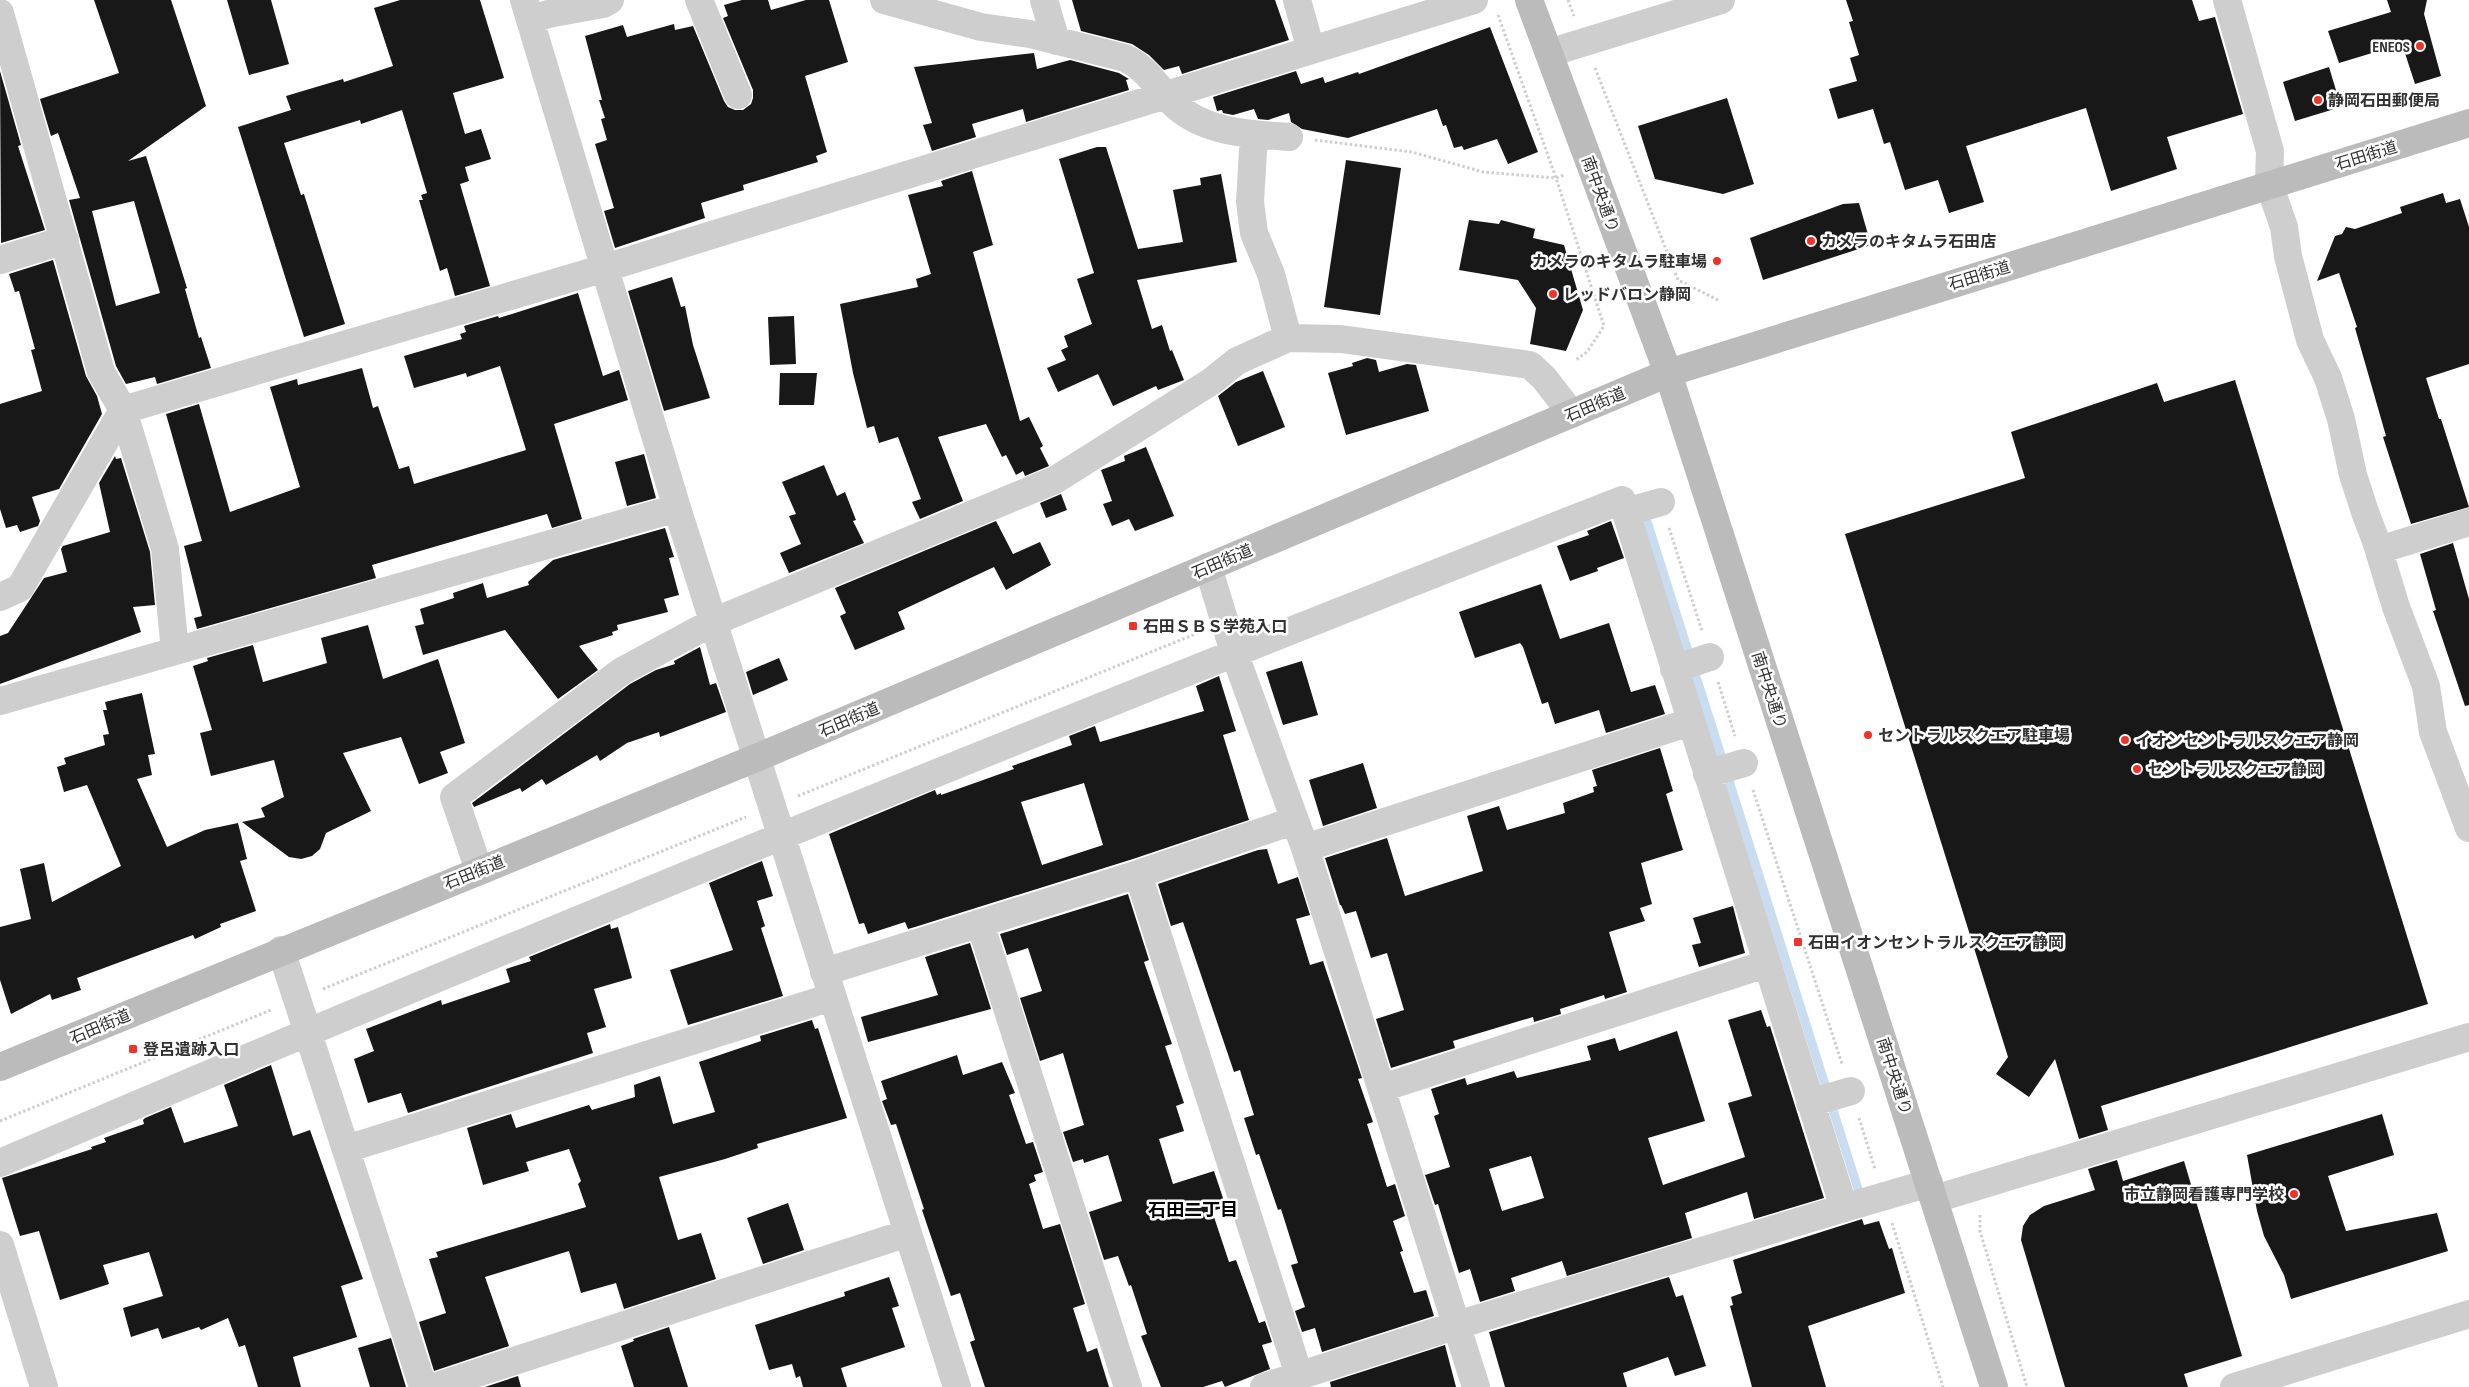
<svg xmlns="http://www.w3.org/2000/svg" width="2469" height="1387" font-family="'Sofia Sans Condensed','Noto Sans JP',sans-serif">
  <rect width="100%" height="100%" fill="#fff"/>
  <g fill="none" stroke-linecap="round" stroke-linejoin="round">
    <path stroke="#cadcef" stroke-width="9" d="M 1646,518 L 1858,1189"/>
  </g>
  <path fill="#181818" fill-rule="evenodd" d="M 94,0 L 171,0 L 206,106 L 128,161 L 146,156 L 187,288 L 185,289 L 199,338 L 201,337 L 211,368 L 157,384 L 155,377 L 126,384 L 116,366 L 69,200 L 80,198 L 58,133 L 51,136 L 40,99 L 119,73 ZM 134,201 L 160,293 L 116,306 L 92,211 Z
    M 227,0 L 271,0 L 289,64 L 249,75 Z
    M 400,0 L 480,0 L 504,78 L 453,93 L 465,134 L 481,129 L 491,159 L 465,167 L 469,181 L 460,184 L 490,286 L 455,296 L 447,268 L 440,271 L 419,200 L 423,200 L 421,195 L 427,193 L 402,110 L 361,124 L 360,120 L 284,143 L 301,195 L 304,194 L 345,324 L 304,337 L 238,127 L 291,110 L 286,96 L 343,79 L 344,82 L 393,66 L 374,8 Z
    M 742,0 L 768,0 L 771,10 L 806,0 L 829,0 L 848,62 L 805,76 L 827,152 L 816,156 L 818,162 L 743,185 L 744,190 L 701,203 L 705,218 L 615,248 L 604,211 L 614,208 L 595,144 L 607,140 L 601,119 L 605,118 L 599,100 L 602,100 L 585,36 L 623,25 L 627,37 L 674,24 L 675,30 L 693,26 L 724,101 L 728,107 L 735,110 L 743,110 L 751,104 L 753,98 L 753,90 L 723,18 L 728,16 L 724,5 Z
    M 1072,0 L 1275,0 L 1289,40 L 1182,74 L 1179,66 L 1164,70 L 1149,55 L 1132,44 L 1081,31 Z
    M 1846,0 L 2192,0 L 2199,21 L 2215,17 L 2243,114 L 2167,137 L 2177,169 L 2111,191 L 2086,108 L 1966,146 L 1984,202 L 1949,213 L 1938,180 L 1905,190 L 1890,142 L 1884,144 L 1873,109 L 1838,119 L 1829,89 L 1857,81 L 1850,58 L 1859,55 L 1849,22 L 1853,21 Z
    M 2387,0 L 2427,0 L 2424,14 L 2441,76 L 2415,84 L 2402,44 L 2339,63 L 2328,31 L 2391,12 Z
    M 1490,27 L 1538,152 L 1508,164 L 1497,139 L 1464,150 L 1462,146 L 1454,148 L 1446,125 L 1443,126 L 1437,109 L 1348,138 L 1302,129 L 1291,122 L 1289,113 L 1268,120 L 1258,119 L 1254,109 L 1233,115 L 1223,113 L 1222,110 L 1217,111 L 1213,97 L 1296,71 L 1301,84 L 1323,77 L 1325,83 L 1358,72 L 1359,74 Z
    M 1034,53 L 1037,69 L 1070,60 L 1119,73 L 1129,79 L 1126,80 L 1129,90 L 1026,122 L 1023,109 L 972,124 L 976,137 L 932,151 L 923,125 L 932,123 L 914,67 Z
    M 2329,67 L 2341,107 L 2295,121 L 2283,82 Z
    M 0,71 L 21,145 L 18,146 L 45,230 L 1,243 Z
    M 1727,98 L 1754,184 L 1723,194 L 1655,179 L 1638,126 Z
    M 1097,147 L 1106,147 L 1138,249 L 1183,242 L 1173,190 L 1201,185 L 1200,178 L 1221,174 L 1237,262 L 1137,280 L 1152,329 L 1162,325 L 1170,351 L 1172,350 L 1184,380 L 1158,390 L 1156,386 L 1113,406 L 1098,374 L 1058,392 L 1047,368 L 1066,360 L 1061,350 L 1068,347 L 1064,336 L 1092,324 L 1077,279 L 1094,273 L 1059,159 Z
    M 1346,160 L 1401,168 L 1380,315 L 1324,307 Z
    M 972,171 L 993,245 L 973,252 L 1020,421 L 1029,417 L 1043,446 L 1040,448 L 1049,466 L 1025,476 L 1023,471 L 1016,475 L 1006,455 L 1002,457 L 986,424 L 938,437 L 963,501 L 920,519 L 912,502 L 921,499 L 898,437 L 879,443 L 874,426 L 867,428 L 853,373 L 840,304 L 918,287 L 916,279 L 931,274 L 908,195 L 943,186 L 941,181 Z
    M 2443,193 L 2446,203 L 2460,199 L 2469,227 L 2469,364 L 2426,378 L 2439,419 L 2441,419 L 2469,507 L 2411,524 L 2383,437 L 2386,436 L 2355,328 L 2357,327 L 2339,273 L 2317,281 L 2335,236 L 2342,234 L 2346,227 L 2355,229 L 2402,213 L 2400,207 Z
    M 1859,203 L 1871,245 L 1763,280 L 1750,238 L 1843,204 Z
    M 1469,220 L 1499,224 L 1501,220 L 1535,229 L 1533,238 L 1564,245 L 1583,310 L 1566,351 L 1530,344 L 1536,308 L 1518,280 L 1459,270 Z
    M 53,260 L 86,376 L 97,396 L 102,414 L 59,489 L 32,497 L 40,521 L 38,526 L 20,532 L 17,525 L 6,528 L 0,509 L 0,404 L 42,391 L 31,350 L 35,349 L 19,291 L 15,292 L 9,274 Z
    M 672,277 L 681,307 L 685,306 L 693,345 L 710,398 L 664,411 L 628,291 Z
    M 578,293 L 603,376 L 619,370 L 628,400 L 554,424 L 582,519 L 552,528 L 547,514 L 372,565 L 376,578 L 197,629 L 194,618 L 202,616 L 184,546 L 202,541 L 166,414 L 199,404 L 230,512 L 300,487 L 270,387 L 297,379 L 298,385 L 362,368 L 373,408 L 378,406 L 399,469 L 409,466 L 414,484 L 526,450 L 500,366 L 467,377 L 466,373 L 414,388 L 404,356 L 462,339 L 460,334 L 466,332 L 464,326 L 498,316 L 499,318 Z
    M 794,316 L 796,364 L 770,365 L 768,317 Z
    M 1367,358 L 1376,360 L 1379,372 L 1407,364 L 1416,365 L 1429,411 L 1346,435 L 1328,373 L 1353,366 L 1352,363 Z
    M 1263,371 L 1285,427 L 1238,446 L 1218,396 L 1236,382 Z
    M 780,373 L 817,373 L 814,405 L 779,405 Z
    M 2235,380 L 2428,1004 L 2101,1106 L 2108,1130 L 2079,1139 L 2055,1059 L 2029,1097 L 1996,1074 L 2008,1057 L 1845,534 L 2025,478 L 2011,432 L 2157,383 L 2164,402 Z
    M 1146,447 L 1174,516 L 1135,531 L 1129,519 L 1112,526 L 1103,504 L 1112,501 L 1101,470 L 1125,461 L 1124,456 Z
    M 644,454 L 656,498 L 627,506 L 615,462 Z
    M 115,456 L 116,459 L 121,458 L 150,552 L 155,605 L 133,607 L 141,632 L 0,684 L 0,636 L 8,633 L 44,578 L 67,572 L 61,549 L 63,546 L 110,532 L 99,483 Z
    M 824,465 L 837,496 L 845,492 L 856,520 L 853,521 L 864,543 L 789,573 L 780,553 L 801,544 L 789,516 L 796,514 L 782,482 Z
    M 1061,494 L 1067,510 L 1046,518 L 1040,503 Z
    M 996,521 L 1013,554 L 1040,542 L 1051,565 L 1006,590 L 994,567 L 898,612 L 905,629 L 855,650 L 840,616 L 846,613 L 835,588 Z
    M 1611,521 L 1624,558 L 1597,568 L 1598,571 L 1570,581 L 1557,546 L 1589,535 L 1587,531 Z
    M 665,528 L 674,557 L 669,558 L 679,595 L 664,599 L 668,612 L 617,625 L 618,630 L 612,632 L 613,635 L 579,646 L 598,670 L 558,699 L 505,630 L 423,655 L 415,626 L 424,624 L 420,609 L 454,598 L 453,593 L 483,583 L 487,598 L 529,585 L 528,582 L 553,560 Z
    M 2453,543 L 2469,599 L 2469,705 L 2465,706 L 2433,611 L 2436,610 L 2420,554 Z
    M 1541,584 L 1560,639 L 1609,623 L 1631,692 L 1655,685 L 1665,714 L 1606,733 L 1599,710 L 1555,724 L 1548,702 L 1542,704 L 1523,647 L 1520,643 L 1475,658 L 1459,612 Z
    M 368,625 L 383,679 L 438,659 L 465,743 L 440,752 L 448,773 L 419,784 L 401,737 L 343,753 L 371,811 L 326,833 L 320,849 L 312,856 L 301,859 L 289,857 L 242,822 L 265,817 L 261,808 L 284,797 L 274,760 L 211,776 L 200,733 L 212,730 L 193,666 L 208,661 L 207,658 L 253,645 L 263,682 L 327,663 L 321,638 Z
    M 700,647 L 710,685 L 716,683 L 726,712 L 660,737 L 659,732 L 627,743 L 600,761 L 597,755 L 546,785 L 542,779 L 522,792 L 520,788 L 474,807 L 472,803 L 630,684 L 656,670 L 675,664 L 674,661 Z
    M 779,658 L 788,680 L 753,695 L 746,672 Z
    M 1302,661 L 1318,715 L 1283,725 L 1266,672 Z
    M 1219,676 L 1236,731 L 1223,735 L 1249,820 L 1133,859 L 915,927 L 908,929 L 905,922 L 868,934 L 864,923 L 859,924 L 829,834 L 935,790 L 937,795 L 941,793 L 941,795 L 1014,769 L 1012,766 L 1072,745 L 1069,736 L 1095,726 L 1100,742 L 1204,711 L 1196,686 ZM 1084,783 L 1103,845 L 1042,865 L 1021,802 Z
    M 142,693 L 155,754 L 148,755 L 152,775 L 137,779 L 167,847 L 205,830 L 238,823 L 247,859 L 240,861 L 256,911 L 220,924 L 221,927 L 195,939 L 193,935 L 77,978 L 81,990 L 52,1000 L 50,994 L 11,1014 L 0,980 L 0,927 L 31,919 L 20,869 L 44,863 L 52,902 L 121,866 L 87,785 L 64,792 L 57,767 L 66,764 L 64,758 L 105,745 L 103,735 L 109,734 L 103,710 L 107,710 L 105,702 Z
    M 1660,748 L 1673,791 L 1666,794 L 1683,850 L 1641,863 L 1652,904 L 1640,908 L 1645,921 L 1609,932 L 1627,992 L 1605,999 L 1604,995 L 1560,1009 L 1561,1014 L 1534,1022 L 1533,1017 L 1453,1041 L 1455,1048 L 1391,1068 L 1376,1019 L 1404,1010 L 1387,953 L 1371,958 L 1356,911 L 1345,914 L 1341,905 L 1340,905 L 1325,858 L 1387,838 L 1405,896 L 1483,871 L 1467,816 L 1499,806 L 1507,830 L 1565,813 L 1563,803 L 1594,792 L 1593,787 L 1597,786 L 1592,770 Z
    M 1363,763 L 1377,808 L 1323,826 L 1309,780 Z
    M 1267,849 L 1278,884 L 1298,877 L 1310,915 L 1296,919 L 1310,965 L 1323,961 L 1362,1078 L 1358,1079 L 1373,1122 L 1367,1124 L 1387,1187 L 1395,1184 L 1405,1216 L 1393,1221 L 1403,1251 L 1400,1252 L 1414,1293 L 1426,1290 L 1434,1316 L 1322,1352 L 1315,1328 L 1302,1332 L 1295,1311 L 1305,1307 L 1291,1265 L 1298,1263 L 1281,1209 L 1278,1210 L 1259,1154 L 1256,1155 L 1244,1118 L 1254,1115 L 1240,1070 L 1234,1072 L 1183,922 L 1171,926 L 1158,884 L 1258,850 Z
    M 762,861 L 773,896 L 757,901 L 765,926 L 761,928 L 783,996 L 688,1025 L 670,970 L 733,950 L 709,883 Z
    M 1128,894 L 1149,960 L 1144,962 L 1172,1044 L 1165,1046 L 1184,1103 L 1176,1106 L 1184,1131 L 1159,1139 L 1173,1184 L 1214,1171 L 1226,1207 L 1212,1211 L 1229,1262 L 1236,1260 L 1259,1323 L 1265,1321 L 1272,1342 L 1262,1345 L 1270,1369 L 1225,1387 L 1222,1381 L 1203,1387 L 1161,1387 L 1141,1336 L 1147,1334 L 1131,1285 L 1129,1286 L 1118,1256 L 1104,1260 L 1089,1212 L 1122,1201 L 1108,1155 L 1084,1163 L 1083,1159 L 1073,1162 L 1063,1132 L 1084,1125 L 1063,1053 L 1040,1061 L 1020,998 L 1042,991 L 1028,948 L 1007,955 L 1000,934 Z
    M 1733,906 L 1745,953 L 1699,967 L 1692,945 L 1701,943 L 1693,918 Z
    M 610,924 L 611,929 L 618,927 L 632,978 L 594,989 L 606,1027 L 587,1033 L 593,1053 L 408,1113 L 401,1093 L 368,1103 L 354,1059 L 374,1051 L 366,1029 L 441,1000 L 442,1005 L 510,982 L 506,969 L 531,961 L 529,957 Z
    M 970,943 L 991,1009 L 868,1042 L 861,1017 L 938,995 L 925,957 Z
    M 1761,1010 L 1767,1027 L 1770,1026 L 1824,1198 L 1754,1219 L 1747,1192 L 1685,1213 L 1692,1238 L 1567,1276 L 1562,1261 L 1511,1278 L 1515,1291 L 1480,1302 L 1470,1269 L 1459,1273 L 1438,1204 L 1435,1205 L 1425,1175 L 1450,1167 L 1434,1116 L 1439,1114 L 1431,1089 L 1465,1078 L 1467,1085 L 1514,1071 L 1517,1078 L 1591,1060 L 1587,1046 L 1615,1038 L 1619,1051 L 1677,1031 L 1705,1121 L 1648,1138 L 1663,1185 L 1745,1157 L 1728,1103 L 1752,1096 L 1728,1020 ZM 1531,1156 L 1544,1198 L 1502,1211 L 1489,1169 Z
    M 812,1020 L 815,1029 L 818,1028 L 847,1118 L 757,1144 L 758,1148 L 725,1159 L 659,1177 L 678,1240 L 701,1233 L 716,1279 L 624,1309 L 616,1283 L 581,1293 L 569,1251 L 485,1277 L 509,1346 L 434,1371 L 419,1322 L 446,1313 L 429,1259 L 438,1257 L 436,1252 L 586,1207 L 578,1184 L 581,1181 L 569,1149 L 526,1162 L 529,1171 L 483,1185 L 467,1128 L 511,1114 L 516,1128 L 589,1105 L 592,1110 L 635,1097 L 634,1085 L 660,1076 L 673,1124 L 715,1112 L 699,1062 L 761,1041 L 760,1036 Z
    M 957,1055 L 963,1075 L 1002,1062 L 1015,1093 L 1009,1095 L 1026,1144 L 1033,1142 L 1043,1172 L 1034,1175 L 1036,1181 L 1029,1184 L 1043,1229 L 1060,1224 L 1085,1304 L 1073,1308 L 1087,1352 L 1097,1348 L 1109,1387 L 985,1387 L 970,1342 L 975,1340 L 960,1293 L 951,1296 L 922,1210 L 924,1209 L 896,1124 L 891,1125 L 882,1101 L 887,1099 L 881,1081 Z
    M 271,1065 L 293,1136 L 310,1130 L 363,1279 L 341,1286 L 357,1337 L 293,1357 L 301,1387 L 258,1387 L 245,1345 L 239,1347 L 228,1318 L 201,1330 L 199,1327 L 162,1339 L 158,1328 L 131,1337 L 123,1308 L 163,1296 L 149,1252 L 103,1265 L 109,1284 L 60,1300 L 39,1231 L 20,1236 L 2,1178 L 92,1149 L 91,1147 L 106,1142 L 104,1138 L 144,1124 L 143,1120 L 145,1118 L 171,1107 L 184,1143 L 238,1126 L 224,1085 Z
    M 2382,1114 L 2394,1155 L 2328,1176 L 2346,1231 L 2437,1213 L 2448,1251 L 2291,1299 L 2284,1275 L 2264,1236 L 2257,1211 L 2247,1155 Z
    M 2117,1160 L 2123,1181 L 2184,1161 L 2242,1356 L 2184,1374 L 2188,1387 L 2065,1387 L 2021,1240 L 2023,1226 L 2030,1215 L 2044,1206 L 2095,1190 L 2088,1169 Z
    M 788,1203 L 804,1250 L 763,1264 L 747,1218 Z
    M 1862,1219 L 1864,1225 L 1879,1221 L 1889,1249 L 1892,1248 L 1905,1293 L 1808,1326 L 1826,1387 L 1752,1387 L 1730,1306 L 1733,1305 L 1731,1297 L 1742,1293 L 1733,1260 Z
    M 889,1277 L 899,1306 L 892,1308 L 905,1347 L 841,1368 L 847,1387 L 803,1387 L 800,1376 L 796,1378 L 792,1364 L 769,1370 L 755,1325 L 845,1296 L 844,1292 Z
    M 1669,1277 L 1676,1297 L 1683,1295 L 1706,1366 L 1675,1376 L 1668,1357 L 1623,1373 L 1627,1387 L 1505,1387 L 1489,1332 Z
    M 669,1327 L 688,1387 L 634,1387 L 621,1346 L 634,1341 L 633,1339 Z
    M 391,1338 L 406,1387 L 370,1387 L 358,1348 Z
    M 1445,1345 L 1456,1387 L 1331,1387 L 1330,1382 Z
    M 518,1376 L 521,1387 L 485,1387 Z"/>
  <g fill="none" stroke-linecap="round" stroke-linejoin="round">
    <path stroke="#cecece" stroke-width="3" stroke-dasharray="2.5 2.5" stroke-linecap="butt" d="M 1568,0 L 1574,16
      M 1498,15 L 1556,178 L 1604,326 L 1587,352 L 1576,360
      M 1595,68 L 1678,280 L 1720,301
      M 1315,140 L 1412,152 L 1483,172 L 1556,178 L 1564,175
      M 1669,528 L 1702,631
      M 1718,682 L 1735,736
      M 1753,790 L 1842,1064
      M 798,796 L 1200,632
      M 323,989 L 746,817
      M 1859,1118 L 1875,1169
      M 0,1121 L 271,1010
      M 1980,1215 L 1980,1231 L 2027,1387
      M 1892,1223 L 1943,1387"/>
    <path stroke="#cecece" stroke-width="28" d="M 524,0 L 677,508 L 957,1387
      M 699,0 L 738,95
      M 884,0 L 981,27 L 1030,34 L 1125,58 C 1147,68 1158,89 1175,105 C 1205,133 1251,134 1289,137
      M 1044,0 L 1056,41
      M 1297,0 L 1311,50
      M 2227,0 L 2270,151 L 2269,184 L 2284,227 L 2288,256 L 2310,340 L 2328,378 L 2341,419 L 2353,475 L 2365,512 L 2376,541 L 2396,607 L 2426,686 L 2433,732 L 2469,828
      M 0,13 L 101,372 L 123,410 L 165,549 L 175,651
      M 531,20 L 548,14 L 603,4 L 610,0
      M 1549,53 L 1721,0
      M 1254,134 L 1250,202 L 1254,233 L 1271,274 L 1288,338
      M 0,260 L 65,240
      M 1626,512 L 1661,502
      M 2379,550 L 2469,522
      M 1208,567 L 1234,652 L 1305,848 L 1476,1387
      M 0,597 L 20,588 L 123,410 L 605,268 L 1474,0
      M 1674,669 L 1710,657
      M 0,701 L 677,508
      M 1707,774 L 1744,763
      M 1305,848 L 1690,722
      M 479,870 L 454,797 L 622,671 L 713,622 L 1055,480 L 1212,381 L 1237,361 L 1288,338 L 1341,339 L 1530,365 L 1544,378 L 1572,414
      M 1138,874 L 1299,1375
      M 980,923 L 1128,1387
      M 281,950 L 423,1387
      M 824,972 L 1138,874 L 1293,821
      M 1382,1088 L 1766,964
      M 1810,1103 L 1851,1091
      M 346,1149 L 832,997
      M 0,1163 C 537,933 1078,713 1622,500 L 1844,1208 L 1457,1325 L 1264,1387
      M 1885,1196 L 1929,1183
      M 1935,1199 L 2469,1037
      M 0,1245 L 44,1387
      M 434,1387 L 908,1233
      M 2234,1387 L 2469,1314"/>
    <path stroke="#bbb" stroke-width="28" d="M 1529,0 L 1668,373 L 1994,1387
      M 0,1067 L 756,758 L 1668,373 L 2469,123"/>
    <path stroke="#cecece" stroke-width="28" d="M 1844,1208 L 1885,1196"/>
  </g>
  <g fill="#ef332b" stroke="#fff" stroke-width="2">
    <circle cx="2420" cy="46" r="5"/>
    <circle cx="2318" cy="100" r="5"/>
    <circle cx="1811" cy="241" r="5"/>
    <circle cx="1717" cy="261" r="5"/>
    <circle cx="1553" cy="294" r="5"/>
    <rect x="1128" y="621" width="10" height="10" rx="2.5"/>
    <circle cx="1868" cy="735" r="5"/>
    <circle cx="2125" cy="740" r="5"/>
    <circle cx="2137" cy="769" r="5"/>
    <rect x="1793" y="937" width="10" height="10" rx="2.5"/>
    <rect x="128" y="1044" width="10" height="10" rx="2.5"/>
    <circle cx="2294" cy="1194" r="5"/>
  </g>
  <g text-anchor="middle" stroke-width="5" stroke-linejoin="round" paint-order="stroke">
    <g font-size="16" font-weight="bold" fill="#313131" stroke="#fff" text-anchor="start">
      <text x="2410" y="52" text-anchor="end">ENEOS</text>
      <text x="2328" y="106">静岡石田郵便局</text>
      <text x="1821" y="247">カメラのキタムラ石田店</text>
      <text x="1707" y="267" text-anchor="end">カメラのキタムラ駐車場</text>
      <text x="1563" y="300">レッドバロン静岡</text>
      <text x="1143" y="632">石田ＳＢＳ学苑入口</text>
      <text x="1878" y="741">セントラルスクエア駐車場</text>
      <text x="2135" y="746">イオンセントラルスクエア静岡</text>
      <text x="2147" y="775">セントラルスクエア静岡</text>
      <text x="1808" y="948">石田イオンセントラルスクエア静岡</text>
      <text x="143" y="1055">登呂遺跡入口</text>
      <text x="2284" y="1200" text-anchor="end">市立静岡看護専門学校</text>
    </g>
    <g font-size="16" fill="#313131" stroke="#fff">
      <text transform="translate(2366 155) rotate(-17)" y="6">石田街道</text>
      <text transform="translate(1601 194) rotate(70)" y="6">南中央通り</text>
      <text transform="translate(1979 275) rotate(-17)" y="6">石田街道</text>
      <text transform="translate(1595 404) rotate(-23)" y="6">石田街道</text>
      <text transform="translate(1222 561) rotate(-23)" y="6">石田街道</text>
      <text transform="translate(1770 690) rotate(72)" y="6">南中央通り</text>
      <text transform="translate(849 719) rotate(-23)" y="6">石田街道</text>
      <text transform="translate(474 872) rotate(-22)" y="6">石田街道</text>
      <text transform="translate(100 1026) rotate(-23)" y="6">石田街道</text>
      <text transform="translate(1895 1076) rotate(72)" y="6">南中央通り</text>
    </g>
    <g font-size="18" font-weight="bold" fill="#000" stroke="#fff">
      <text x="1193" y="1216">石田二丁目</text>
    </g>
  </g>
</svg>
